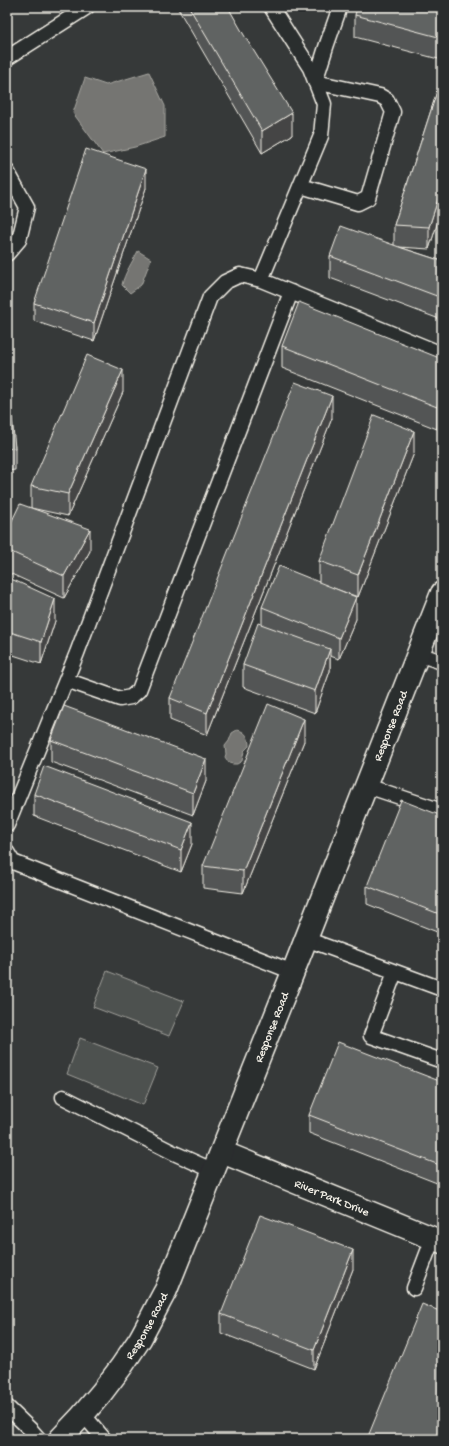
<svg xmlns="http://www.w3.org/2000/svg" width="449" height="1446" font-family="'Gochi Hand',sans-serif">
  <rect width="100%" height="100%" fill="#363939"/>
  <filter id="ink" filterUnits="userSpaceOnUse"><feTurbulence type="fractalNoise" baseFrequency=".025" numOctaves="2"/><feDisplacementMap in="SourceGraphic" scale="8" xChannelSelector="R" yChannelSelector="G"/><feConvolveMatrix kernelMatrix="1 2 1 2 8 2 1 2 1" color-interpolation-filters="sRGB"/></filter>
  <g filter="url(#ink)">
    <path fill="#4e514f" stroke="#a1a19c" d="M 107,971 L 184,1001 L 169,1036 L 93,1007 Z
      M 80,1038 L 158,1068 L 143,1105 L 67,1074 Z"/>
    <path fill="#757572" stroke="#a8a7a1" d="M 149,72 L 165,106 L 165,137 L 135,147 L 103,154 L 73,113 L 85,78 L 106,85 Z
      M 138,251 L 151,259 L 141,285 L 130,293 L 122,285 C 124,274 133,261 138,251 Z
      M 237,730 C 246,731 249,738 249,746 L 244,751 L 242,761 L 237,764 L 233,764 L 229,763 L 225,757 L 226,754 L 225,746 L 229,741 L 232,733 Z"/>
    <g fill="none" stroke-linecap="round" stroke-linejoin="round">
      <defs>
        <path id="lane" d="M 7,58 L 87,7
          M 7,171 L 27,207 L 19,240 L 7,254
          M 301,186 L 358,203 L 368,198 L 393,112 L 387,100 L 380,96 L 315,82 L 327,44 L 340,7
          M 261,280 L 321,136 L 324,104 L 310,68 L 271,7
          M 418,654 L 442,662
          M 66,680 L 120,699 L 131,697 L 139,690 L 291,292
          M 367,786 L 442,811
          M 7,825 L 77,653 L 210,297 L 225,282 L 240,275 L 261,280 L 442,354
          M 7,852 L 13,862 L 293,972
          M 306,939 L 442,989
          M 395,972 L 371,1036 L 442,1061
          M 63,1097 L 174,1153 L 214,1171
          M 414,1288 L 433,1238
          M 7,1407 L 32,1431 L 39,1439
          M 83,1414 L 104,1439"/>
        <g id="street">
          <path id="s1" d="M 222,1152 L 442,1242"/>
        </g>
        <g id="secondary">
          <path id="s2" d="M 60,1439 C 90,1409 117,1375 140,1339 C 149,1323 157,1306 166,1290 L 293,972 L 442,593"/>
        </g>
      </defs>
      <use href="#lane" stroke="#f4f1e8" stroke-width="17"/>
      <use href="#street" stroke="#f4f1e8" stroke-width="25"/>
      <use href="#secondary" stroke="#f4f1e8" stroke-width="25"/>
      <use href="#lane" stroke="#2a2d2e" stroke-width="14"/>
      <use href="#street" stroke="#2a2d2e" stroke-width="22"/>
      <use href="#secondary" stroke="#2a2d2e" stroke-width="22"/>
    </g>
    <path fill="#535554" stroke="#f4f1e8" d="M 177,7 L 228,7 L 292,135 L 262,153 Z
      M 442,7 L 442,60 L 355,37 L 355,15 Z
      M 442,76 L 442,209 L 429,249 L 399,247 L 442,261 L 442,320 L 330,278 L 330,256 L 394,245 L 394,225 Z
      M 146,188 L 94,341 L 34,321 L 34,303 Z
      M 7,328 L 9,367 L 9,389 L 7,389 Z
      M 282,346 L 442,359 L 442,415 L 437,429 L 282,368 Z
      M 123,392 L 68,516 L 31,508 L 90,551 L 64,598 L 7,572 L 7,531 L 31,508 L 31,486 Z
      M 7,396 L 15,448 L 15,470 L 7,471 Z
      M 332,418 L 207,735 L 170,720 L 170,698 Z
      M 414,453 L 358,597 L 333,588 L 356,619 L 339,659 L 330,656 L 330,671 L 315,713 L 243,687 L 243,665 L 262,624 L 262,607 L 319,582 L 319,561 Z
      M 7,577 L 55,621 L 41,664 L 7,653 Z
      M 51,740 L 206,781 L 193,815 L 51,762 Z
      M 304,741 L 243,893 L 203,888 L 203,866 Z
      M 34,794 L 192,844 L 181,872 L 34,816 Z
      M 442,816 L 442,934 L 367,904 L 367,886 Z
      M 442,1082 L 442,1185 L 309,1133 L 309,1115 Z
      M 353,1269 L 314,1369 L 221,1333 L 221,1314 Z"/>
    <path fill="#444545" stroke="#f4f1e8" d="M 292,113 L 292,135 L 262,153 L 262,131 Z
      M 146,169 L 146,188 L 94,341 L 94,323 Z
      M 442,187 L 442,209 L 429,249 L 429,227 Z
      M 123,370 L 123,392 L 68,516 L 68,494 Z
      M 442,393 L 442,415 L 437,429 L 437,407 Z
      M 332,396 L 332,418 L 207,735 L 207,713 Z
      M 414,431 L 414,453 L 358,597 L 358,575 Z
      M 90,529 L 90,551 L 64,598 L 64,576 Z
      M 356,597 L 356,619 L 339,659 L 339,638 Z
      M 55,599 L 55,621 L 41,664 L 41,642 Z
      M 330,649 L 330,671 L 315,713 L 315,691 Z
      M 304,719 L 304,741 L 243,893 L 243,871 Z
      M 206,759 L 206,781 L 193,815 L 193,793 Z
      M 192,822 L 192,844 L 181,872 L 181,850 Z
      M 353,1250 L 353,1269 L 314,1369 L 314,1350 Z"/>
    <path fill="#616362" stroke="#f4f1e8" d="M 189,7 L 228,7 L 244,35 L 292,113 L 262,131 Z
      M 357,7 L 442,7 L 442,38 L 355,15 Z
      M 442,76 L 442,187 L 429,227 L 394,225 Z
      M 86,149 L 146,169 L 94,323 L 34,303 Z
      M 341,226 L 402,248 L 442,261 L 442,298 L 330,256 Z
      M 299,302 L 442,359 L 442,393 L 437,407 L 282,346 Z
      M 7,328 L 9,367 L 7,367 Z
      M 87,355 L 123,370 L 68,494 L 31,486 Z
      M 295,382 L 332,396 L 207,713 L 170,698 Z
      M 7,396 L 10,396 L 15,448 L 7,449 Z
      M 374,415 L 414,431 L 358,575 L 319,561 Z
      M 20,504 L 90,529 L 64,576 L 7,550 L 7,531 Z
      M 279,566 L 356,597 L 339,638 L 262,607 Z
      M 7,577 L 55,599 L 41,642 L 7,631 Z
      M 258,623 L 330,649 L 315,691 L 243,665 Z
      M 268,704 L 304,719 L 243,871 L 203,866 Z
      M 64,706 L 206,759 L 193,793 L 51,740 Z
      M 44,766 L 192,822 L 181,850 L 34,794 Z
      M 401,800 L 442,816 L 442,915 L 367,886 Z
      M 338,1042 L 442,1082 L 442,1166 L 309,1115 Z
      M 260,1215 L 353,1250 L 314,1350 L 221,1314 Z
      M 422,1304 L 442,1312 L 442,1439 L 367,1439 Z"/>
  </g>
  <g text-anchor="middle" stroke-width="3" stroke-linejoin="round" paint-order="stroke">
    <g font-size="12" fill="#f4f1e8" stroke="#2a2d2e">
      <text dy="4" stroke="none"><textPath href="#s2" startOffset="791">Response Road</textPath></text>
      <text dy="4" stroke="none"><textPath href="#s2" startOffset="467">Response Road</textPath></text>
      <text dy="4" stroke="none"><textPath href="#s1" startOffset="119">River Park Drive</textPath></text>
      <text dy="4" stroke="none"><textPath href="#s2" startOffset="143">Response Road</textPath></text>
    </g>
  </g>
  <rect width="449" height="1446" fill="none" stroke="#2a2d2e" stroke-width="24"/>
  <rect x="12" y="12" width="425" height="1422" fill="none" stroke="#f4f1e8" stroke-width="1.5" filter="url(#ink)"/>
</svg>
